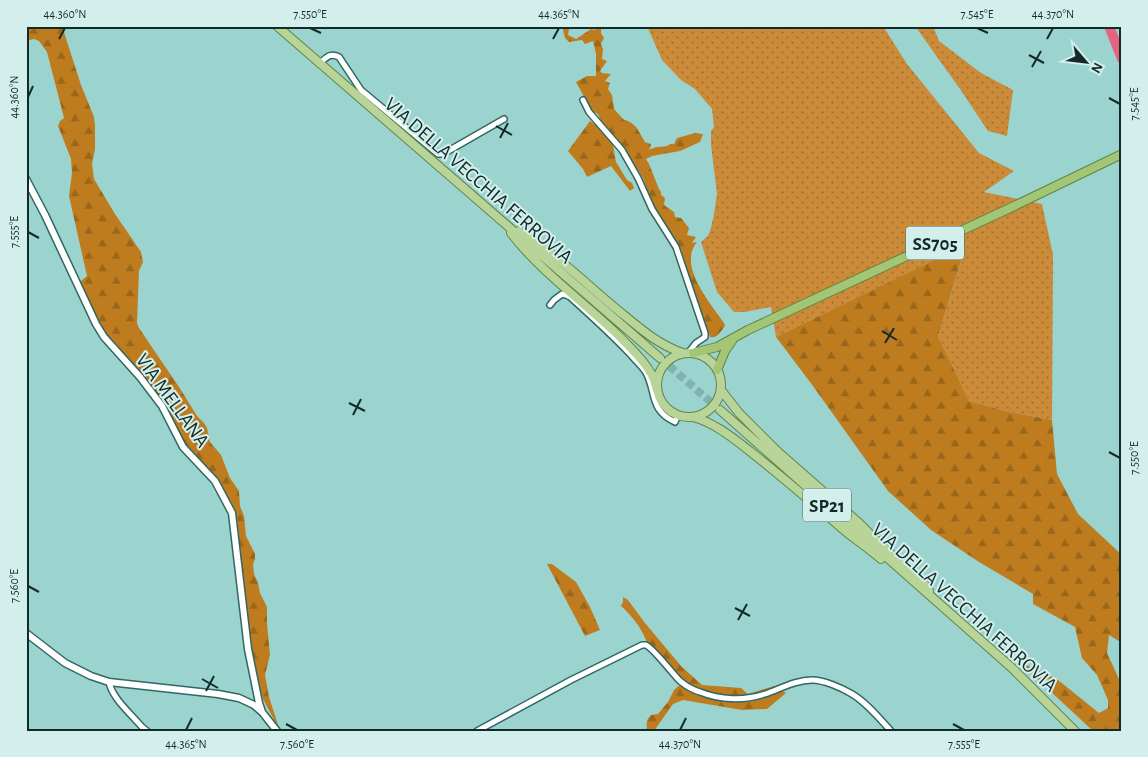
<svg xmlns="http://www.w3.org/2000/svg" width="1148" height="757" font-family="'Alegreya Sans',sans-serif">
  <defs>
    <pattern id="grass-dots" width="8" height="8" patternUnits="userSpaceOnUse" patternTransform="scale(1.25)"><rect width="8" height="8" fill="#cb8b39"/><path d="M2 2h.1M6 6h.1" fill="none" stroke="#a47230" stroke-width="1.8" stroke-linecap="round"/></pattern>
    <pattern id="forest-firs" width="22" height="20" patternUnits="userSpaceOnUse" patternTransform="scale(1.25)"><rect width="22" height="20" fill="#be7c1e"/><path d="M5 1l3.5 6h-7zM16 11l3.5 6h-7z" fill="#99661a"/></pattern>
  </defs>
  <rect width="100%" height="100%" fill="#9bd4cf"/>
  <path fill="url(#grass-dots)" d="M 647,26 L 883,26 L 907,64 L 979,153 L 1014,171 L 984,192 L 1042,204 L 1053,255 L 1052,420 L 1009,412 L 969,401 L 938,336 L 966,246 L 776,337 L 771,307 L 745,312 L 734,312 L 717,292 L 701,242 L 708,236 L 711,228 L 714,214 L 717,194 L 711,145 L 711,131 L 714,127 L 712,109 L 695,89 L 681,80 L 662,60 Z
    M 915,26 L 933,26 L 939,41 L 981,73 L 1013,90 L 1007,136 L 988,131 L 960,89 Z"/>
  <path fill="url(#forest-firs)" d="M 26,26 L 62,26 L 81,85 L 94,117 L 95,126 L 95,149 L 92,164 L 94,179 L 115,214 L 141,252 L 143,262 L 139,271 L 137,323 L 139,328 L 181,390 L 197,416 L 204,423 L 207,428 L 210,442 L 221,455 L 230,478 L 239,491 L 240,506 L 244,516 L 246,536 L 255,554 L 255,559 L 253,564 L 254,574 L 258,583 L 260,593 L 267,607 L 267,623 L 270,655 L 265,675 L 269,697 L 280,731 L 263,699 L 254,666 L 249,639 L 244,592 L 237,517 L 233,506 L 223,488 L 216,478 L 185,445 L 172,418 L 163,403 L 112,342 L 99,322 L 81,284 L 81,281 L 87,276 L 69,196 L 72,173 L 71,159 L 58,126 L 60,121 L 64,118 L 47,52 L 39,41 L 34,39 L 26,41 Z
    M 562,26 L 568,26 L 569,29 L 568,35 L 576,39 L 591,29 L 595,30 L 596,26 L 601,26 L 601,33 L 604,38 L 601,44 L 603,49 L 602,59 L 607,61 L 600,71 L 602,73 L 611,74 L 605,81 L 610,83 L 608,89 L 612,95 L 614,109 L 624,120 C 636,122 639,132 645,142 L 651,144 L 650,148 L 648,150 C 651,149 655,147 658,147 C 663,146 666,148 670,144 L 674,144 L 677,138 L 695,133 L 703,134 L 700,142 L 680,151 L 652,156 L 646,159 L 649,164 L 659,189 L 661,192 L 661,195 L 665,198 L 664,205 L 674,212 L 675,217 L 681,218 L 689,228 L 687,235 L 696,237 L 692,243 L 697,242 C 677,266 711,304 724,323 L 725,326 C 721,331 717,339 710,337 L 697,299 L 687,272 L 681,249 L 652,205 L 643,178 L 619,141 L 611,132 L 608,136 L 613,145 L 616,162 L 627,180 L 632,183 L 634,188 L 630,191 L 611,166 L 587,177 L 583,169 L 568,151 L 590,121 L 600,128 L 603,125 L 598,114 L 592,111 L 576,82 L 587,76 L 596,76 L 596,54 L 593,41 L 585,44 L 582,40 L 569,42 L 565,38 Z
    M 966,245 L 938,336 L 969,401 L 1009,412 L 1052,420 L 1057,474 L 1078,514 L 1122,555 L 1122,643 L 1109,635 L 1107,653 L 1119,679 L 1122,712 L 1122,731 L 1093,731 L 1018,661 L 1058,680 L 1099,713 L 1108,708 L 1108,700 L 1097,675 L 1082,658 L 1075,627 L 1033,604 L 1033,594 L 979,562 L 931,530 L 888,491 L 813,386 L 776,337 Z
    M 547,564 L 552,564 L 576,582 L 590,607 L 600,630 L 585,636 Z
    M 623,597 L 628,600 L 645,623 L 681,666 L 702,685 L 741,688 L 748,694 L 774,686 L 786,693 L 767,709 L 742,710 L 683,700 L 673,704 L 654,731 L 645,731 L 647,728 C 646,722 647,719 651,715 L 658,714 L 668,702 L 674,690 L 683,682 L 647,643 C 642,628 632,616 621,606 L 623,602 Z"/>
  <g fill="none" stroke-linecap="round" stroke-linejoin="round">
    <path stroke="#e5647f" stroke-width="10" d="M 1109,26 L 1122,59"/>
    <path stroke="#80b2ae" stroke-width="8" stroke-dasharray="8 4" stroke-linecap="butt" d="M 660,358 L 720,410"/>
    <defs>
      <path id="minor" d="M 320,63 C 326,58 330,52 339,57 L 361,90 L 438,154 L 443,154 L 504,119
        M 583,100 L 589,112 L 622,150 L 638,178 L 652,209 L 676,247 L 705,333 L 705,337 L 696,343 L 688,353
        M 550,305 L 554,300 L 562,294 L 566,295 L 570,297 C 590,315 610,333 629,353 C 634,359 640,364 645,371 C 657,390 648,410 675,422 L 678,415
        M 109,682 C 112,698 131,714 142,727 L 147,731
        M 477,731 L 571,680 L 642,645 C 643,645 644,645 646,645 C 653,648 673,674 680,681 C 686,686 693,690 700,692 C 720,700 744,701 765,694 C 780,689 795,680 812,680 C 824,680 842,688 852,694 C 867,703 879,718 891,731"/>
      <path id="tertiary" d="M 26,179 L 45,215 L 96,324 L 104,337 L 140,377 L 162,406 L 183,447 L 215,481 L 232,513 L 248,649 L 259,703 L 262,712
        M 26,633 L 65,663 L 91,676 L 109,682 L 218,694 L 239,698 L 254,705 L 262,712 L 277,731"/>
      <path id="primary" d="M 277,26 L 660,358
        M 519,231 C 558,255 590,288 625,316 C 643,331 661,346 683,353
        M 511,233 C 542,273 584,302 620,337 C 630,348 643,359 650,372 C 654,377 655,384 657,390
        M657 385a32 32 0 1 1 64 0a32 32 0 1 1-64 0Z
        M 721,390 L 739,413 L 777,451 L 859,523 L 881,545 L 923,582 L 929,591
        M 720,410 L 986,645 L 1012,668 L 1075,731
        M 693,417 C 715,423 733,438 751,452 C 780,475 808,499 836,523 C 850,536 866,546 881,559"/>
      <path id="trunk" d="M 693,353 L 717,347 L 748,330 L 1010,208 L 1122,154
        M 717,370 L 725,351 L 732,341"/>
    </defs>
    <use href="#minor" stroke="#306864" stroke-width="8"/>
    <use href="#tertiary" stroke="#306864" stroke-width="9"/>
    <use href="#primary" stroke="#608645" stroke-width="10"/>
    <use href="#trunk" stroke="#608645" stroke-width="10"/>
    <use href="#minor" stroke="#fff" stroke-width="5"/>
    <use href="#tertiary" stroke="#fff" stroke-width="6"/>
    <use href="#primary" stroke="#b9d498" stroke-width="8"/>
    <use href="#trunk" stroke="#a2c676" stroke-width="8"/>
  </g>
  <path fill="none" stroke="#132a29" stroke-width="2" d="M 310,28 L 321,33M 977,28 L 988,33M 59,39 L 65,28M 553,39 L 559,28M 1047,39 L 1053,28M 1029,55 L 1044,63M 1032,67 L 1041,51M 28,97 L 33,86M 1109,98 L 1120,104M 496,126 L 512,135M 500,138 L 508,123M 28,232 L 39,238M 882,331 L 897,340M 885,343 L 894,328M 349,403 L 365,411M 353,415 L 361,399M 1109,452 L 1120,458M 28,586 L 39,592M 735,608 L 750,616M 738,620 L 747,604M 202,679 L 218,688M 206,691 L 214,676M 286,724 L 297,730M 953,724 L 964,730M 186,730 L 192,718M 680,730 L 686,718"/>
  <g text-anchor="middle" stroke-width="4" stroke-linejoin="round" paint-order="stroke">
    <g fill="#d3efec" stroke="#4d6564" stroke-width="1">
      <rect x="906" y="226.5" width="58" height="33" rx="4"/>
      <rect x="803" y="488.5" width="48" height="33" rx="4"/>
    </g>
    <g font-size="19" font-weight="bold" fill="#132a29">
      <text x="935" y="250">SS705</text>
      <text x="827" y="512">SP21</text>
    </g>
    <g font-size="20" fill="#132a29" stroke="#d3efec">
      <text transform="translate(479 180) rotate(41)" y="7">VIA DELLA VECCHIA FERROVIA</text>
      <text transform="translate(173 400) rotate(54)" y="7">VIA MELLANA</text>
      <text transform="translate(965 607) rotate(42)" y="7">VIA DELLA VECCHIA FERROVIA</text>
    </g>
  </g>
  <rect width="1148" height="757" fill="none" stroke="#d3efec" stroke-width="55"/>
  <g transform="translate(1086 62) rotate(118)" stroke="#d3efec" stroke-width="4" paint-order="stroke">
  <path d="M0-4L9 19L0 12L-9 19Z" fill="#132a29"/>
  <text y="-8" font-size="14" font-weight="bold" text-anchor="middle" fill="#132a29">N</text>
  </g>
  <rect x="28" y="28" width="1092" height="702" fill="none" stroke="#132a29" stroke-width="2"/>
  <g font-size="12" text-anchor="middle" fill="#132a29">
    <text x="65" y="18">44.360°N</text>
    <text x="310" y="18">7.550°E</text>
    <text x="559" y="18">44.365°N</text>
    <text x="977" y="18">7.545°E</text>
    <text x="1053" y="18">44.370°N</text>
    <text transform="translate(14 97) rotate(-90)" y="4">44.360°N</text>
    <text transform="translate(1134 104) rotate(-90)" y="4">7.545°E</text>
    <text transform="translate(14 232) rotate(-90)" y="4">7.555°E</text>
    <text transform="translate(1134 458) rotate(-90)" y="4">7.550°E</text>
    <text transform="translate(14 586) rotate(-90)" y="4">7.560°E</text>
    <text x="186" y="748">44.365°N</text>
    <text x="297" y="748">7.560°E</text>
    <text x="680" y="748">44.370°N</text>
    <text x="964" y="748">7.555°E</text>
  </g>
</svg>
